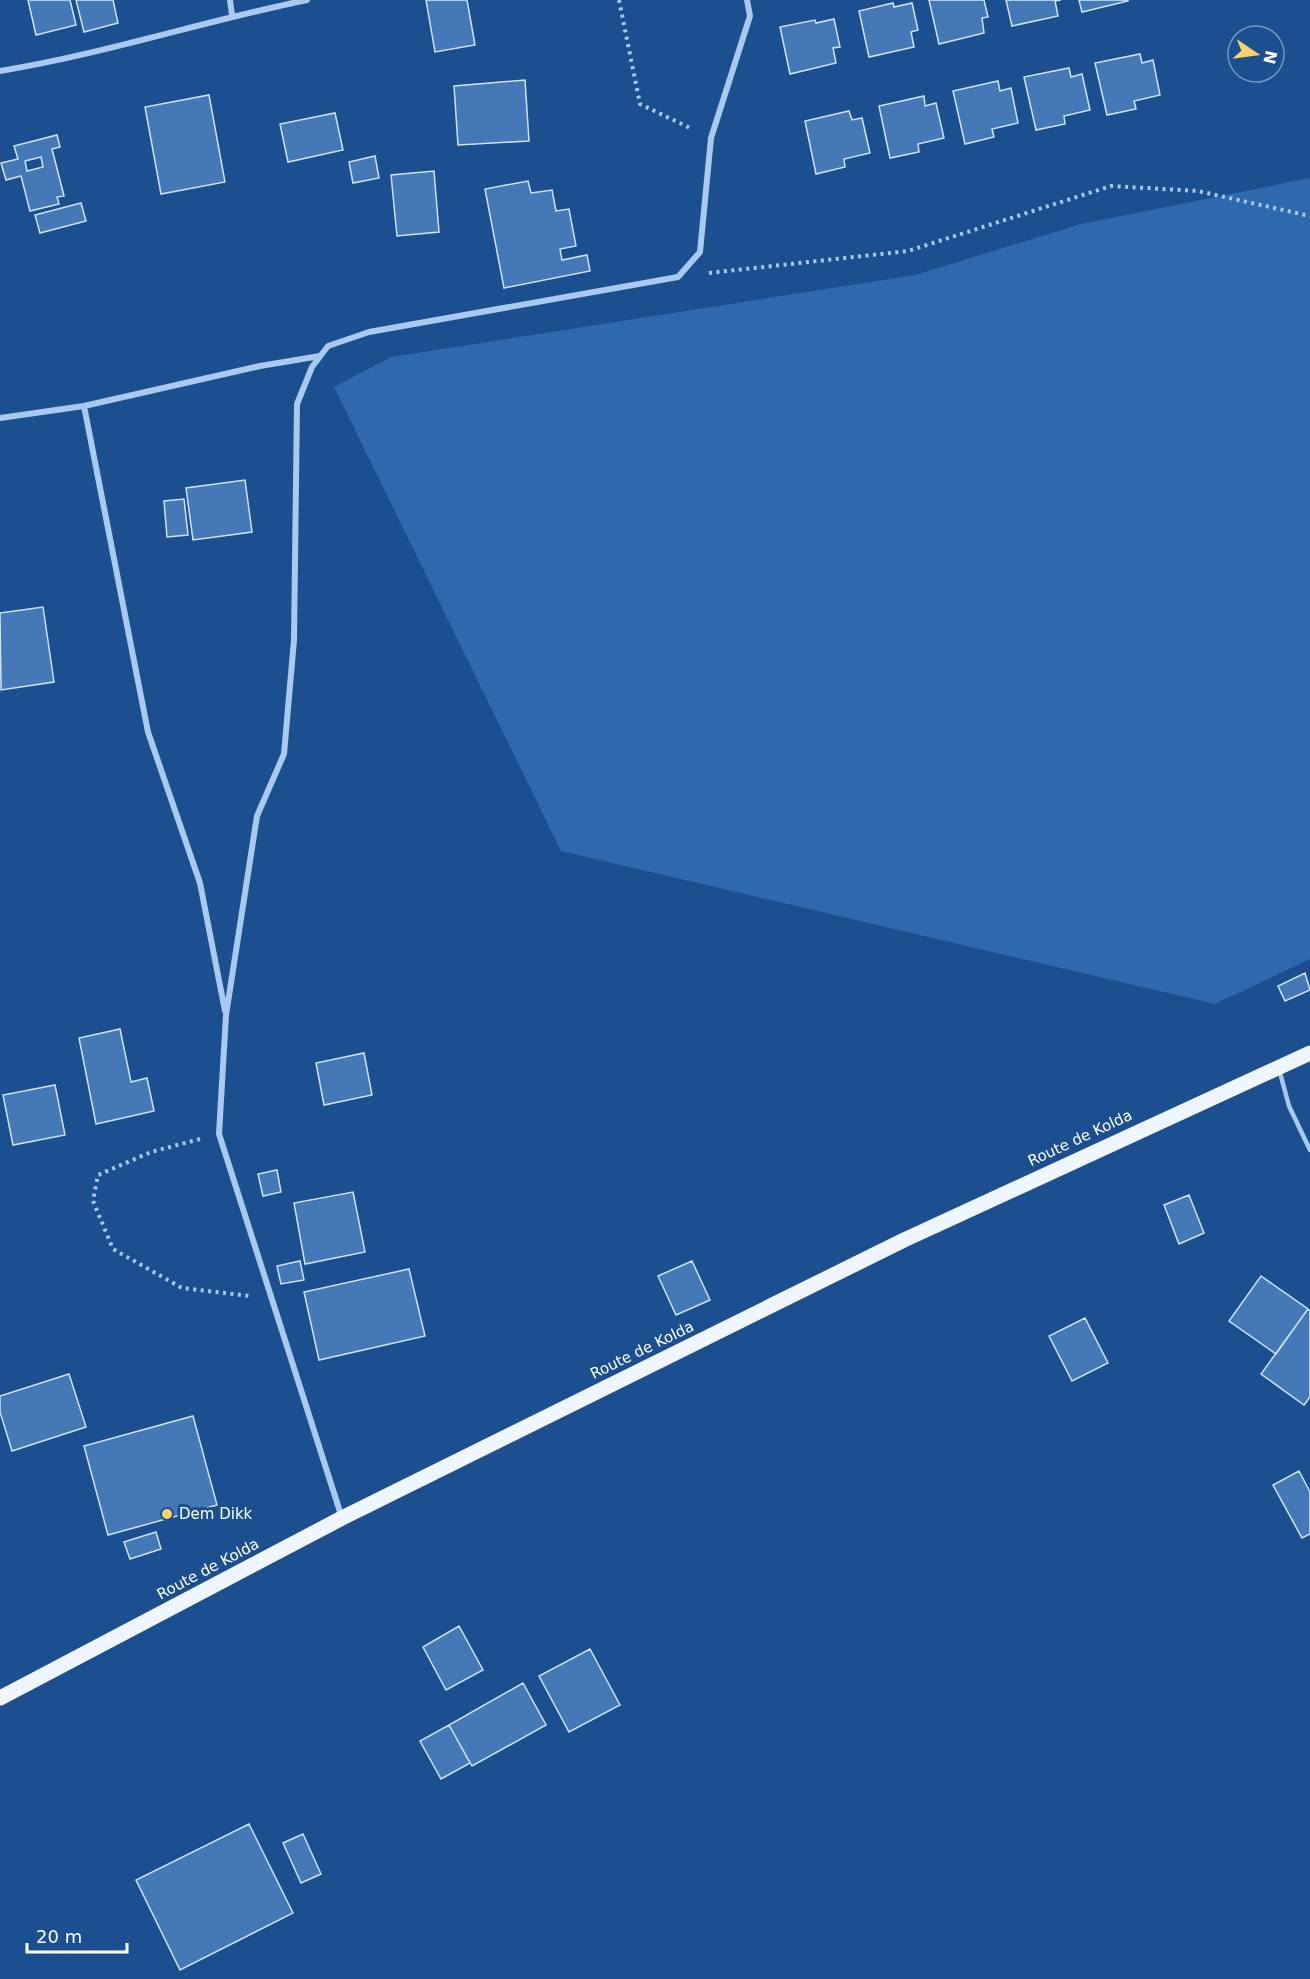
<svg xmlns="http://www.w3.org/2000/svg" width="1310" height="1979" font-family="'DejaVu Sans',sans-serif">
  <rect width="100%" height="100%" fill="#1b4f8f"/>
  <path fill="#2e69ad" d="M 1310,178 L 1310,959 L 1215,1004 L 561,851 L 334,387 L 391,357 L 915,275 L 1081,224 Z"/>
  <path fill="#4478b7" stroke="#cfe3fa" stroke-width="1.5" fill-rule="evenodd" d="M 28,0 L 70,0 L 76,25 L 36,35 Z
    M 76,0 L 113,0 L 118,23 L 84,32 Z
    M 426,0 L 467,0 L 475,45 L 435,52 Z
    M 929,0 L 984,0 L 988,17 L 982,18 L 984,33 L 939,44 Z
    M 1006,0 L 1061,0 L 1055,1 L 1058,16 L 1012,26 Z
    M 1079,0 L 1128,0 L 1128,1 L 1082,12 Z
    M 893,3 L 894,7 L 912,3 L 918,30 L 911,32 L 914,47 L 869,57 L 859,11 Z
    M 834,19 L 840,47 L 833,48 L 836,63 L 790,74 L 780,27 L 815,20 L 816,23 Z
    M 1140,54 L 1142,63 L 1153,60 L 1160,95 L 1134,101 L 1136,109 L 1107,115 L 1095,63 Z
    M 1069,68 L 1071,77 L 1082,74 L 1090,110 L 1064,116 L 1065,124 L 1036,130 L 1024,77 Z
    M 525,80 L 529,141 L 458,145 L 454,86 Z
    M 998,81 L 1000,91 L 1011,88 L 1018,123 L 992,129 L 994,137 L 965,144 L 953,91 Z
    M 209,95 L 225,182 L 161,194 L 145,107 Z
    M 924,96 L 925,106 L 936,103 L 944,138 L 918,144 L 919,152 L 890,158 L 879,106 Z
    M 849,111 L 852,120 L 862,118 L 870,153 L 844,159 L 845,167 L 816,174 L 805,121 Z
    M 335,113 L 343,150 L 288,162 L 280,124 Z
    M 57,135 L 60,147 L 52,149 L 64,196 L 57,197 L 59,204 L 30,211 L 21,176 L 6,180 L 1,163 L 18,159 L 14,146 ZM 41,157 L 43,167 L 27,171 L 25,161 Z
    M 375,156 L 379,178 L 353,183 L 349,162 Z
    M 434,171 L 439,232 L 397,236 L 391,175 Z
    M 528,181 L 531,193 L 552,190 L 556,211 L 569,209 L 576,246 L 560,249 L 562,260 L 587,255 L 590,271 L 504,288 L 485,189 Z
    M 81,203 L 86,221 L 40,233 L 35,215 Z
    M 245,480 L 252,532 L 193,540 L 186,488 Z
    M 184,499 L 188,535 L 167,537 L 164,501 Z
    M 43,607 L 54,682 L 1,690 L 0,613 Z
    M 1305,973 L 1310,990 L 1285,1001 L 1278,986 Z
    M 120,1029 L 131,1082 L 147,1078 L 154,1111 L 96,1124 L 79,1038 Z
    M 364,1053 L 372,1095 L 324,1105 L 316,1063 Z
    M 55,1085 L 65,1135 L 13,1145 L 3,1095 Z
    M 277,1170 L 281,1192 L 263,1196 L 258,1174 Z
    M 353,1192 L 365,1252 L 305,1264 L 294,1203 Z
    M 1189,1195 L 1204,1233 L 1179,1244 L 1164,1205 Z
    M 300,1261 L 304,1280 L 281,1284 L 277,1266 Z
    M 692,1261 L 710,1300 L 676,1315 L 658,1276 Z
    M 409,1269 L 425,1336 L 319,1360 L 304,1292 Z
    M 1261,1276 L 1308,1309 L 1276,1354 L 1229,1321 Z
    M 1308,1309 L 1310,1311 L 1310,1397 L 1304,1405 L 1261,1374 Z
    M 1085,1318 L 1108,1363 L 1072,1381 L 1049,1336 Z
    M 69,1374 L 86,1427 L 12,1451 L 0,1412 L 0,1396 Z
    M 193,1416 L 217,1505 L 108,1535 L 84,1446 Z
    M 1299,1471 L 1310,1492 L 1310,1534 L 1302,1538 L 1273,1485 Z
    M 156,1532 L 161,1549 L 130,1559 L 124,1542 Z
    M 459,1626 L 483,1670 L 446,1690 L 423,1647 Z
    M 590,1649 L 620,1705 L 569,1732 L 539,1676 Z
    M 523,1683 L 546,1725 L 472,1766 L 449,1725 Z
    M 449,1725 L 470,1763 L 441,1779 L 420,1741 Z
    M 249,1824 L 293,1913 L 180,1970 L 136,1880 Z
    M 303,1834 L 321,1874 L 301,1883 L 283,1843 Z"/>
  <g fill="none" stroke-linecap="round" stroke-linejoin="round">
    <path stroke="#a9c9ee" stroke-width="4" stroke-dasharray="3 4.5" stroke-linecap="butt" d="M 619,0 L 640,104 L 692,129
      M 709,273 L 908,251 L 1111,186 L 1198,191 L 1310,216
      M 200,1139 L 151,1152 L 98,1175 L 93,1201 L 113,1249 L 182,1288 L 250,1296"/>
    <path stroke="#a9c9ee" stroke-width="4.5" d="M 1279,1069 L 1289,1106 L 1310,1150"/>
    <path stroke="#a9c9ee" stroke-width="6" d="M 230,0 L 232,15
      M 0,71 C 104,54 204,21 307,0
      M 84,406 L 148,732 L 200,883 L 225,1011
      M 0,418 L 84,406 L 260,366 L 320,356
      M 342,1518 L 219,1134 L 226,1015 L 257,816 L 284,754 L 294,640 L 297,404 L 312,367 L 328,346 L 369,332 L 678,277 L 700,252 L 711,138 L 750,16 L 747,0"/>
    <path stroke="#f0f6ff" stroke-width="15" d="M 0,1698 L 342,1518 L 904,1240 L 1310,1053"/>
  </g>
  <circle fill="#ffd166" stroke="#1b4f8f" stroke-width="2" cx="167" cy="1514" r="6"/>
  <g text-anchor="middle" stroke-width="6" stroke-linejoin="round" paint-order="stroke">
    <g font-size="15" fill="#fff" stroke="#1b4f8f">
      <text transform="translate(1080 1138) rotate(-25)" y="5">Route de Kolda</text>
      <text transform="translate(642 1350) rotate(-26)" y="5">Route de Kolda</text>
      <text transform="translate(208 1569) rotate(-28)" y="5">Route de Kolda</text>
    </g>
    <g font-size="15" fill="#fff" stroke="#1b4f8f" text-anchor="start">
      <text x="179" y="1519">Dem Dikk</text>
    </g>
  </g>
  <g transform="translate(1256 54) rotate(103)"><circle r="28" fill="#1b4f8f" stroke="#7695bc" stroke-width="1.5"/>
  <path d="M0-4.5L10 22L0 15L-10 22Z" fill="#ffd166"/>
  <text y="-9" font-size="16" font-weight="bold" text-anchor="middle" fill="#ffffff">N</text>
  </g>
  <path d="M27 1943v9h100v-9" fill="none" stroke="#ffffff" stroke-width="3"/>
  <text x="36" y="1943" font-size="18" fill="#ffffff" stroke="#1b4f8f" stroke-width="4.5" paint-order="stroke">20 m</text>
</svg>
